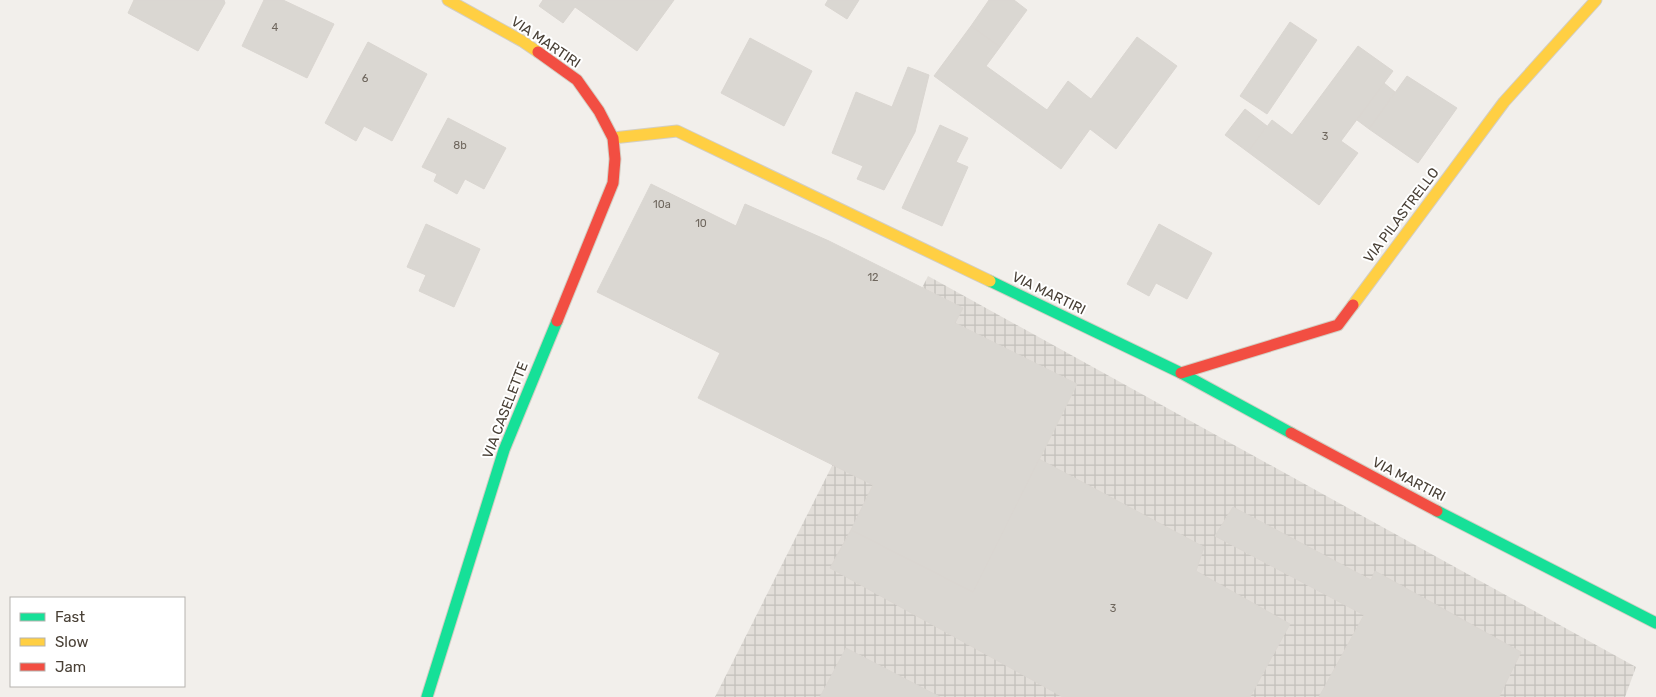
<svg xmlns="http://www.w3.org/2000/svg" width="1656" height="697" font-family="Rubik,sans-serif">
  <defs>
    <pattern id="industrial-grid" width="8" height="8" patternUnits="userSpaceOnUse" patternTransform="scale(1.25)"><rect width="8" height="8" fill="#e2ded9"/><path d="M0 4h8M4 0v8" fill="none" stroke="#c3c0bb"/></pattern>
  </defs>
  <rect width="100%" height="100%" fill="#f2efeb"/>
  <path fill="url(#industrial-grid)" d="M 928,276 L 1636,667 L 1625,697 L 715,697 Z"/>
  <path fill="#dad7d2" stroke="#dad6d1" d="M 134,0 L 224,0 L 225,3 L 198,51 L 128,13 Z
    M 264,0 L 283,0 L 334,24 L 307,78 L 242,46 Z
    M 543,0 L 674,0 L 637,51 L 575,7 L 563,23 L 539,6 Z
    M 828,0 L 859,0 L 847,19 L 825,5 Z
    M 989,0 L 1014,0 L 1027,10 L 1000,47 L 971,26 Z
    M 1290,22 L 1317,40 L 1267,114 L 1240,96 Z
    M 971,26 L 1000,47 L 986,66 L 1047,110 L 1068,81 L 1091,99 L 1137,37 L 1177,66 L 1116,149 L 1090,129 L 1061,169 L 934,76 Z
    M 750,38 L 812,71 L 784,126 L 721,93 Z
    M 368,42 L 427,74 L 392,141 L 364,126 L 356,141 L 325,123 Z
    M 1358,46 L 1393,71 L 1341,141 L 1358,153 L 1319,205 L 1248,152 L 1272,120 L 1292,135 Z
    M 908,67 L 929,75 L 915,132 L 884,190 L 857,179 L 863,166 L 832,153 L 856,92 L 892,107 Z
    M 1407,76 L 1457,108 L 1418,163 L 1369,129 Z
    M 1384,83 L 1395,92 L 1369,129 L 1357,120 Z
    M 1245,109 L 1267,126 L 1248,152 L 1225,135 Z
    M 448,118 L 506,148 L 484,189 L 465,179 L 457,194 L 434,181 L 437,174 L 422,167 Z
    M 940,125 L 968,138 L 956,162 L 968,167 L 942,226 L 902,208 Z
    M 651,184 L 736,226 L 745,204 L 829,241 L 963,308 L 955,323 L 1077,384 L 973,592 L 851,530 L 873,485 L 698,398 L 720,353 L 597,292 Z
    M 426,224 L 480,249 L 454,307 L 419,291 L 426,275 L 407,267 Z
    M 1159,224 L 1212,253 L 1187,299 L 1156,283 L 1149,296 L 1127,284 Z
    M 1039,459 L 1204,547 L 1196,571 L 1290,624 L 1250,697 L 1063,697 L 830,568 L 851,530 L 973,592 Z
    M 1233,507 L 1371,580 L 1375,571 L 1521,652 L 1499,697 L 1319,697 L 1364,615 L 1215,536 Z
    M 846,648 L 940,697 L 820,697 Z"/>
  <g fill="none" stroke-linecap="round" stroke-linejoin="round">
    <defs>
      <path id="fast" d="M 990,281 L 1181,373 L 1291,433
        M 1437,511 L 1656,623
        M 427,697 L 504,450 L 557,321"/>
      <path id="slow" d="M 448,0 L 522,41 L 538,52
        M 613,138 L 677,131 L 990,281
        M 1353,305 L 1504,102 L 1596,0"/>
      <path id="jam" d="M 538,52 L 577,80 L 599,111 L 613,138 L 615,159 L 613,183 L 557,321
        M 1181,373 L 1338,325 L 1353,305
        M 1291,433 L 1437,511"/>
    </defs>
    <use href="#fast" stroke="#d3cec3" stroke-width="13"/>
    <use href="#slow" stroke="#d3cec3" stroke-width="13"/>
    <use href="#jam" stroke="#d3cec3" stroke-width="13"/>
    <use href="#fast" stroke="#16e098" stroke-width="11"/>
    <use href="#slow" stroke="#ffcf43" stroke-width="11"/>
    <use href="#jam" stroke="#f24e42" stroke-width="11"/>
  </g>
  <g text-anchor="middle" stroke-width="4" stroke-linejoin="round" paint-order="stroke">
    <g font-size="11" fill="#6f675e">
      <text x="275" y="31">4</text>
      <text x="365" y="82">6</text>
      <text x="1325" y="140">3</text>
      <text x="460" y="149">8b</text>
      <text x="662" y="208">10a</text>
      <text x="701" y="227">10</text>
      <text x="873" y="281">12</text>
      <text x="1113" y="612">3</text>
    </g>
    <g font-size="14" fill="#494036" stroke="#fff">
      <text transform="translate(546 42) rotate(34)" y="5">VIA MARTIRI</text>
      <text transform="translate(1401 215) rotate(-53)" y="5">VIA PILASTRELLO</text>
      <text transform="translate(1049 293) rotate(26)" y="5">VIA MARTIRI</text>
      <text transform="translate(505 410) rotate(-69)" y="5">VIA CASELETTE</text>
      <text transform="translate(1409 479) rotate(27)" y="5">VIA MARTIRI</text>
    </g>
  </g>
  <rect x="10" y="597" width="175" height="90" fill="#ffffff" stroke="#b6b3af"/>
  <rect x="20" y="613" width="25" height="8" fill="#16e098" stroke="#b6b3af"/>
  <text x="55" y="622" font-size="15" fill="#494036">Fast</text>
  <rect x="20" y="638" width="25" height="8" fill="#ffcf43" stroke="#b6b3af"/>
  <text x="55" y="647" font-size="15" fill="#494036">Slow</text>
  <rect x="20" y="663" width="25" height="8" fill="#f24e42" stroke="#b6b3af"/>
  <text x="55" y="672" font-size="15" fill="#494036">Jam</text>
</svg>
